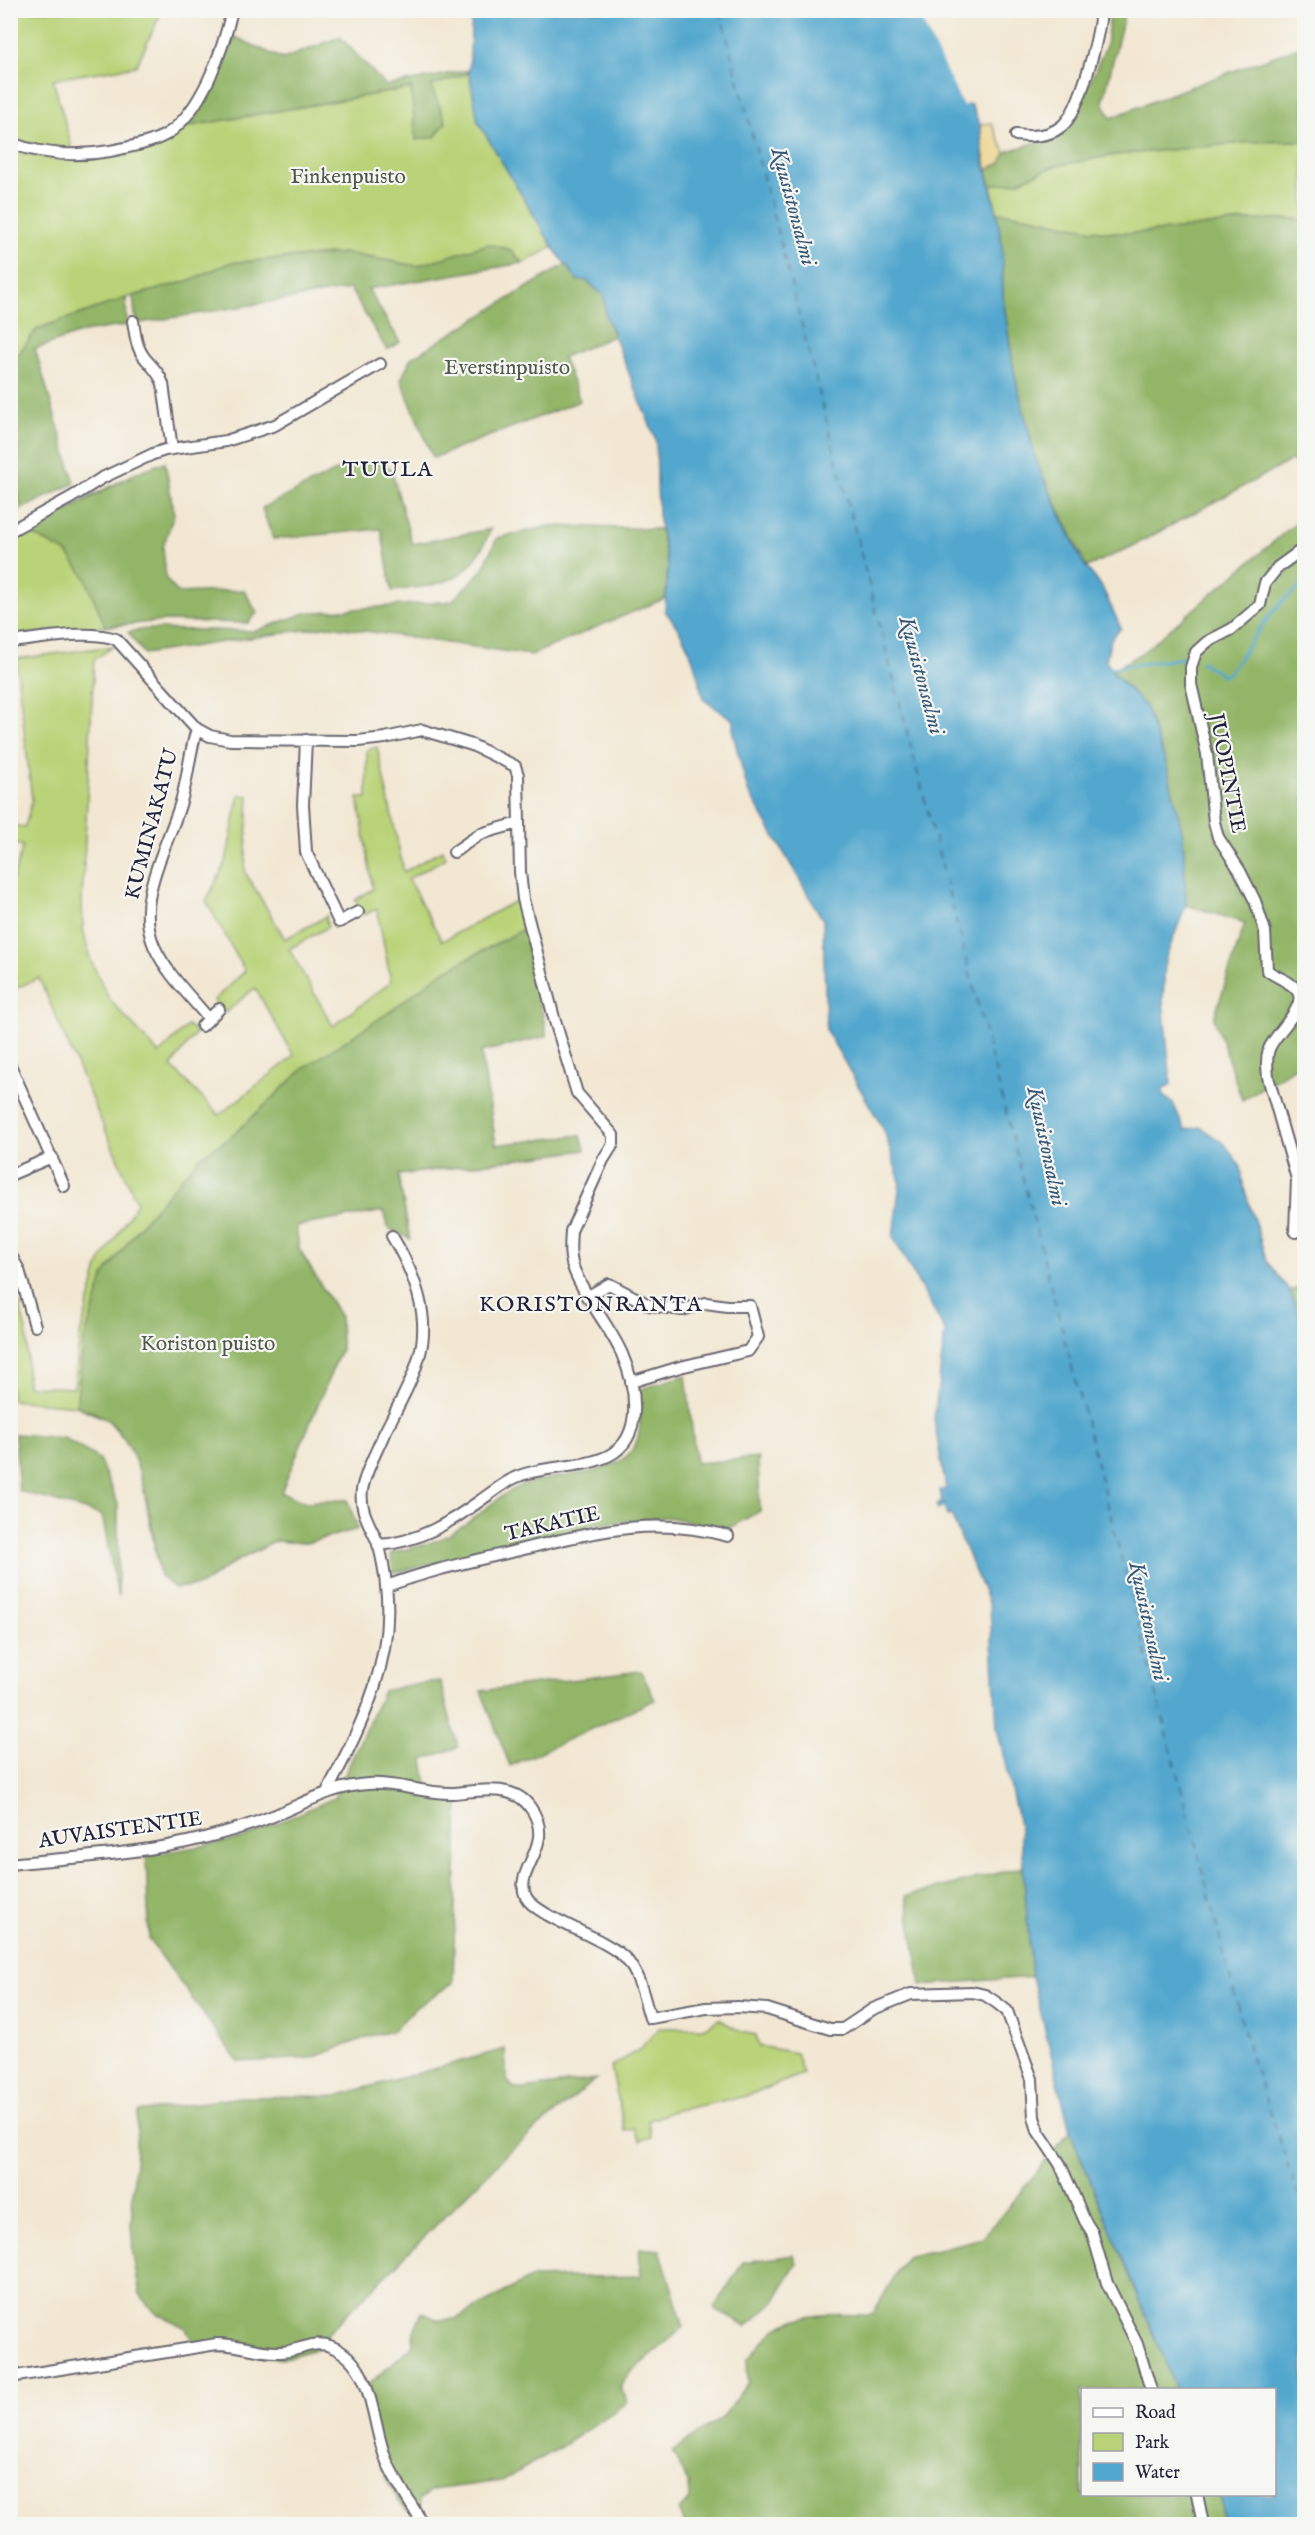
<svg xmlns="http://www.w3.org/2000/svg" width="1315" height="2535" font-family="'IM FELL English',serif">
  <rect width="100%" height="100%" fill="#f6f6f2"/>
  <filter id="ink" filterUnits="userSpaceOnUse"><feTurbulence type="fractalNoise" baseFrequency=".0167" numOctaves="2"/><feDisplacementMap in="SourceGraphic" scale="12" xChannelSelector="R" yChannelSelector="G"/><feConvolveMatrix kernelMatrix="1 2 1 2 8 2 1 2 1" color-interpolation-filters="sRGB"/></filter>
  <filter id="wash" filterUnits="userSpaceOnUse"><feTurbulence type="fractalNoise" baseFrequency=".008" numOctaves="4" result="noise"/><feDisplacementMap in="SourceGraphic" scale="24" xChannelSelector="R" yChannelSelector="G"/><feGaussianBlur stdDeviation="1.35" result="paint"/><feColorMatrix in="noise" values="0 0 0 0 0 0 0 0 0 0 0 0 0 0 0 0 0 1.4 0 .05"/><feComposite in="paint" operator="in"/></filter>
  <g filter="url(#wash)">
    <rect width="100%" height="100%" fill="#f2e7d2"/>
    <path fill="#bad378" stroke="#6e7a5a" stroke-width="1.5" d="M 10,11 L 162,11 L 136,66 L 53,79 L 72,148 L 37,146 L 11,137 Z
      M 469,73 L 478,122 L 553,247 L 523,263 L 509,249 L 436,260 L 417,266 L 345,253 L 229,263 L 188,281 L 126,298 L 14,360 L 11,409 L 11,151 L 59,160 L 96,156 L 179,128 L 411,88 L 416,140 L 435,137 L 446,122 L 430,85 Z
      M 1304,141 L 1304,220 C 1246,215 1190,231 1132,233 C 1086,234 1042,216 997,212 L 991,185 L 1017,182 L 1055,166 L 1115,155 L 1253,142 Z
      M 10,425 L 14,476 L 22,509 L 11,518 Z
      M 165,462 L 137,529 L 142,623 L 11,636 L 10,542 C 61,513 111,482 165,462 Z
      M 114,646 L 94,660 L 82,900 L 83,929 L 90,959 L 110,1000 L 159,1054 L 188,1025 L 196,1033 L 171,1066 L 219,1115 L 294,1056 L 255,988 L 225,1013 L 214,1000 L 245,971 L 206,901 L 226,862 L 239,795 L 249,796 L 245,872 L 285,939 L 327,916 L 326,921 L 328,927 L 289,949 L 333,1026 L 391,982 L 377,909 L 364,915 L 355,900 L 373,889 L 358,798 L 367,798 L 367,750 L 377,747 L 404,872 L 442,850 L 446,858 L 408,879 L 442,941 L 519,899 L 547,1036 L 481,1052 L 496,1145 L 581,1135 L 585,1150 L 398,1175 L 410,1239 L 388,1228 L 384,1211 L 296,1226 L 299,1249 L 340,1317 L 341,1349 L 281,1492 L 304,1502 L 347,1500 L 358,1529 L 306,1543 L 276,1541 L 231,1564 L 201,1585 L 175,1588 L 160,1576 L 141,1476 L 132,1448 L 108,1420 L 76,1406 L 11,1400 L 10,1269 L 27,1334 L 27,1386 L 74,1388 L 80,1335 L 99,1264 L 137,1203 L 39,978 L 11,990 L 11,884 L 23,846 L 11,843 L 11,825 L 25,827 L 32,800 L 16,659 Z
      M 719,2019 L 741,2032 L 756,2035 L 759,2046 L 796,2053 L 803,2074 L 746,2096 L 673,2111 L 648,2121 L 651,2137 L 640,2141 L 634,2129 L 625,2131 L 611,2067 L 640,2049 L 659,2028 L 703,2028 Z"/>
    <path fill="#93b568" stroke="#5a6c52" stroke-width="1.5" d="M 1110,11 L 1125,11 L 1103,102 L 1111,118 L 1171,94 L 1304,45 L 1304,141 L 1253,142 L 1115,155 L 1055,166 L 1017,182 L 991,185 L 987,170 L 1001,163 L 1005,152 L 1050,138 L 1070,126 L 1106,46 Z
      M 235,37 L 283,59 L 340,37 L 386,86 L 469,70 L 469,73 L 431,86 L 446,122 L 435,137 L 416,140 L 411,88 L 179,128 L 212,82 Z
      M 997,212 C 1042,216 1086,234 1132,233 C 1190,231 1246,215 1304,220 L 1304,483 L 1292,460 L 1133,546 L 1087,567 L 1037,464 L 1026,425 L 1014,372 L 1003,297 L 1002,246 Z
      M 488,244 L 509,249 L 523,263 L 368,289 L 400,342 L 387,350 L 350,289 L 140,323 L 135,315 L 133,296 L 188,281 L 229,263 L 345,253 L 417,266 Z
      M 566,264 L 578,280 L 586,280 L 604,296 L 606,316 L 614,336 L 563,357 L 580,401 L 433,458 L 401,380 L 411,358 Z
      M 126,298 L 127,325 L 83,332 L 35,349 L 75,483 L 22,509 L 14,476 L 11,425 L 14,360 L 37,329 Z
      M 382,460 L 392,472 L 412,544 L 491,529 C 468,585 447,583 392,591 L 381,529 L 273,539 L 262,508 L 338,470 Z
      M 165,462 L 174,514 L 163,547 L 166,579 L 178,593 L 244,590 L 257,613 L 248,623 L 165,621 L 105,626 L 85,577 L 67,553 L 28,532 L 138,472 Z
      M 1304,516 L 1304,1090 L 1297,1066 L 1242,1100 L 1214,1018 L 1245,923 L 1186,905 L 1183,835 L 1166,763 L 1145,706 L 1112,671 L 1143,652 Z
      M 550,526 L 660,529 L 668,566 L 666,598 L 531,655 L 330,626 L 144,654 L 128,632 L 147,629 L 256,631 L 305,613 L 452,601 L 482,570 L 497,538 Z
      M 524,929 L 547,1036 L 481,1052 L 496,1145 L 581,1135 L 585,1150 L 398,1175 L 410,1239 L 388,1228 L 384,1211 L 296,1226 L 299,1249 L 340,1317 L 341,1349 L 281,1492 L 304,1502 L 347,1500 L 358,1529 L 306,1543 L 276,1541 L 231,1564 L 201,1585 L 175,1588 L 160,1576 C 152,1528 146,1454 109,1421 C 101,1414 86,1410 76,1406 L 84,1340 L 104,1275 L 142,1223 L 201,1156 L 231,1137 L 304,1068 L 388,1013 L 441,973 Z
      M 1304,1286 L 1304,1332 L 1290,1291 Z
      M 686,1375 L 696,1463 L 758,1458 L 760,1511 L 729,1528 L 665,1517 L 595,1525 L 393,1573 L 391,1553 C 413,1547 438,1543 457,1530 C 479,1516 500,1493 525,1484 C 557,1472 612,1479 633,1449 C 644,1432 639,1409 637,1390 Z
      M 15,1434 L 64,1438 L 99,1459 L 118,1504 L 118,1597 L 102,1515 L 19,1491 Z
      M 641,1671 L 655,1700 L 510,1766 L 481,1691 Z
      M 440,1681 L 458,1747 L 423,1760 L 430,1800 L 458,1803 L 453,1983 L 416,2007 L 393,2031 L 370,2036 L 312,2058 L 238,2062 L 149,1939 L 146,1856 L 244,1838 L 334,1798 L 383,1691 L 418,1683 Z
      M 1023,1867 L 1032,1977 L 921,1985 L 906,1896 Z
      M 505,2049 L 507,2080 L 513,2087 L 522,2089 L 596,2079 L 511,2150 L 331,2330 L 315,2349 L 282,2359 L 217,2351 L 193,2343 L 186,2328 L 158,2314 L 147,2304 L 140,2294 L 133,2255 L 131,2224 L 138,2112 L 240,2097 L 336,2096 Z
      M 1070,2131 L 1176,2389 L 1082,2390 L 1082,2494 L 1220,2495 L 1224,2524 L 684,2524 L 678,2510 L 690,2499 L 689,2484 L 672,2451 L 723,2417 L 748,2382 L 747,2360 C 756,2350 766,2337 776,2329 C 802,2310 842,2315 872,2315 L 906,2257 L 983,2238 Z
      M 639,2248 L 660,2250 L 684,2327 L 629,2374 L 620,2387 L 628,2402 L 559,2448 L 502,2481 L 431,2490 L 420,2499 L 422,2511 L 407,2511 C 378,2476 369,2433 362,2390 L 412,2346 L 414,2331 L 422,2312 L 438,2320 L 456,2319 L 530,2278 L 641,2276 Z
      M 794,2255 L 797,2263 L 773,2303 L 746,2327 L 714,2308 L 743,2262 Z"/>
    <path fill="#eeda9e" stroke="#887e6c" stroke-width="1.5" d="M 991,123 L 1005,152 L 1001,163 L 987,169 L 980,138 L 980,125 Z"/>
    <path fill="#52a7ce" stroke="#3a6484" stroke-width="1.5" d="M 472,11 L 921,11 L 963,104 L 971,105 L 980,125 L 984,161 L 997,212 L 1002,246 L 1003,297 L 1014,372 L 1037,464 L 1083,563 L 1102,587 L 1121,628 L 1111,639 L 1106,660 L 1114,674 L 1145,706 L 1166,763 L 1183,835 L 1186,905 L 1165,960 L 1163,1000 L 1171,1084 L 1163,1089 L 1163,1096 L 1173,1103 L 1185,1130 L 1200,1127 L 1225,1144 L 1241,1167 L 1243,1184 L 1267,1262 L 1290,1291 L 1304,1332 L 1304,2524 L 1224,2524 L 1220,2495 L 1274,2494 L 1274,2390 L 1176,2389 L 1070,2131 L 1032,1977 L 1020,1829 L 997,1728 L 990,1607 L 951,1515 L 947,1516 L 944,1505 L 938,1509 L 936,1505 L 942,1502 L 940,1490 L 946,1489 L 934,1420 L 945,1331 L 893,1237 L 900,1182 L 884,1130 L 826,1030 L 823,920 L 748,791 L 733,734 L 733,720 L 703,699 C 696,664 688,638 665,611 L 668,566 L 658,515 L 656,440 L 606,316 L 604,296 L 586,280 L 578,281 L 554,249 L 478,122 L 469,73 Z"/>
    <path fill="#f2e7d2" d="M 924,10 L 967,104 L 963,106 L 919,15 L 919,11 Z"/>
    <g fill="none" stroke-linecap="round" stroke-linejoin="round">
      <path stroke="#52a7ce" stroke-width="3" d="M 10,541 L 23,534
        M 1201,662 L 1222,675 L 1228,674 C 1251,644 1271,604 1304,585
        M 1111,668 L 1191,657"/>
      <path stroke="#355776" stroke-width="1.5" stroke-dasharray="8 6" stroke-linecap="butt" d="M 720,10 L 1249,2050 L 1304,2212"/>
    </g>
  </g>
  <g filter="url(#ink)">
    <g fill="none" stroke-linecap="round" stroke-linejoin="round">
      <defs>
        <path id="street" d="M 1016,135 C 1031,137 1050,136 1062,126 C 1081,110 1099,36 1101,10
          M 10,143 C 43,155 76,157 110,151 C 128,147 150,144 167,134 C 202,111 223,50 232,10
          M 133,321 C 135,333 136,347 144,357 C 152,367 159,372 163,384 L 172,449
          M 10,531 L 72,497 L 102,478 L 153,454 L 165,450 L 226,441 L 275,425 L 380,364
          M 10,642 C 41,639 87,629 116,639 L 187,718 L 197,729 L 210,736 L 230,740 L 358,741 L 385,738 L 422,730 L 472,745 L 515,766 L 518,775 L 520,872 L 523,899 L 554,1018 L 577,1093 L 613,1135 L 613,1144 L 603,1160 L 571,1231 C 570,1245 569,1259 575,1272 C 587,1301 609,1325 622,1354 C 636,1386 645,1438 608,1456 C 580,1469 547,1465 519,1476 C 505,1481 493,1492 481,1500 C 451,1522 417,1543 378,1545
          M 197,729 C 189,753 188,780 180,805 C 167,848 134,900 154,946 C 166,973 190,996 209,1019
          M 306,740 L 303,805 L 306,852 L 339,922 L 358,912
          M 454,852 L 480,834 L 519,823
          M 202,1026 L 219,1009
          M 10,1065 L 64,1186
          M 10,1175 L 52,1157
          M 1295,1232 L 1297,1179 L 1268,1077 C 1267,1067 1266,1058 1269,1049 C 1275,1033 1307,1007 1298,992 C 1292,981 1276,978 1267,970 L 1265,931 L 1255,901 L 1240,871 L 1218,837 L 1214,822 L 1207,754 L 1191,684 L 1191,667 L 1196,652 L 1207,642 L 1232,629 L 1260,605 L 1265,583 L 1278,567 L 1304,548
          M 10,1254 L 19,1270 L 35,1326
          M 587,1297 L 609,1284 L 649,1305 L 682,1310 L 706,1303 L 727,1306 L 750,1306 L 758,1337 L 748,1351 L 680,1367 L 631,1382
          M 387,1586 C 427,1571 469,1562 511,1552 C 588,1534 649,1514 728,1536
          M 327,1792 C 360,1727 395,1663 386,1586 C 385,1573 382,1558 379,1546 C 372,1527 359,1512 362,1490 C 365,1472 376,1453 383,1436 C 397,1407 417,1375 422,1344 C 428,1307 410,1266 392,1236
          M 10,1864 C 75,1857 141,1854 204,1838 C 227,1832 251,1825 273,1816 C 305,1803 333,1786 368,1784 C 397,1782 424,1794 453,1793 C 478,1791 513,1783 530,1807 C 558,1846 512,1869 526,1897 C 536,1917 607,1938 626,1959 C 640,1975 644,1999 650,2018 L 706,2008 L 738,2007 L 767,2009 L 830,2029 L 843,2029 L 873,2009 L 911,1994 L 972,1992 L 985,1995 L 997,2003 L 1007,2011 L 1032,2079 L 1034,2117 L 1038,2131 L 1060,2164 L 1085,2221 L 1092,2232 L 1107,2283 L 1137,2344 L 1151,2390
          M 10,2377 L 217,2344 C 239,2344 259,2353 280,2352 C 297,2352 313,2340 330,2346 C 377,2364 370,2426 388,2464 C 398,2485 411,2504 423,2524
          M 1197,2494 L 1203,2524"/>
      </defs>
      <use href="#street" stroke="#6b6770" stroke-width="14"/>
      <use href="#street" stroke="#fff" stroke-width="10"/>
    </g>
  </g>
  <g text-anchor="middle" stroke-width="4.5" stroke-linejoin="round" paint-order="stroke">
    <g font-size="21" fill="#50574d" stroke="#f6f6f2">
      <text x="348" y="183">Finkenpuisto</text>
      <text x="507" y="374">Everstinpuisto</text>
      <text x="208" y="1350">Koriston puisto</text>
    </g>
    <g font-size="21" fill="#22223b" stroke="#f6f6f2">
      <text transform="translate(1228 773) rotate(79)" y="7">JUOPINTIE</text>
      <text transform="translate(151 824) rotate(-75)" y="7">KUMINAKATU</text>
      <text transform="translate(552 1523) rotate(-13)" y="7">TAKATIE</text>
      <text transform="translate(120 1829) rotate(-8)" y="7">AUVAISTENTIE</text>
    </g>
    <g font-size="22" font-style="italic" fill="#355776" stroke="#f6f6f2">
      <text transform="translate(795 206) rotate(75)" y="8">Kuusistonsalmi</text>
      <text transform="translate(923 675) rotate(75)" y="8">Kuusistonsalmi</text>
      <text transform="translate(1048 1146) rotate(78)" y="8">Kuusistonsalmi</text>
      <text transform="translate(1150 1621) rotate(78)" y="8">Kuusistonsalmi</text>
    </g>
    <g font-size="22" letter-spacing="1.5" fill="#22223b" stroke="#f6f6f2">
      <text x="388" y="476">TUULA</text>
      <text x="591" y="1311">KORISTONRANTA</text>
    </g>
  </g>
  <rect width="1315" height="2535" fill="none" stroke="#f6f6f2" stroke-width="36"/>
  <rect x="1081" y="2388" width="195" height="108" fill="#f6f6f2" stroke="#a1a1a9" stroke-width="1.5"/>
  <rect x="1093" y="2408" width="30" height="9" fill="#ffffff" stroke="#a1a1a9" stroke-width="1.5"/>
  <text x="1135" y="2418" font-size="18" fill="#22223b">Road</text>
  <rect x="1093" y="2433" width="30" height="18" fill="#bad378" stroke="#a1a1a9" stroke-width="1.5"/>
  <text x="1135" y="2448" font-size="18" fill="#22223b">Park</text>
  <rect x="1093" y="2463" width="30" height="18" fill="#52a7ce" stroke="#a1a1a9" stroke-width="1.5"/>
  <text x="1135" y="2478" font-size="18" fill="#22223b">Water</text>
</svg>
